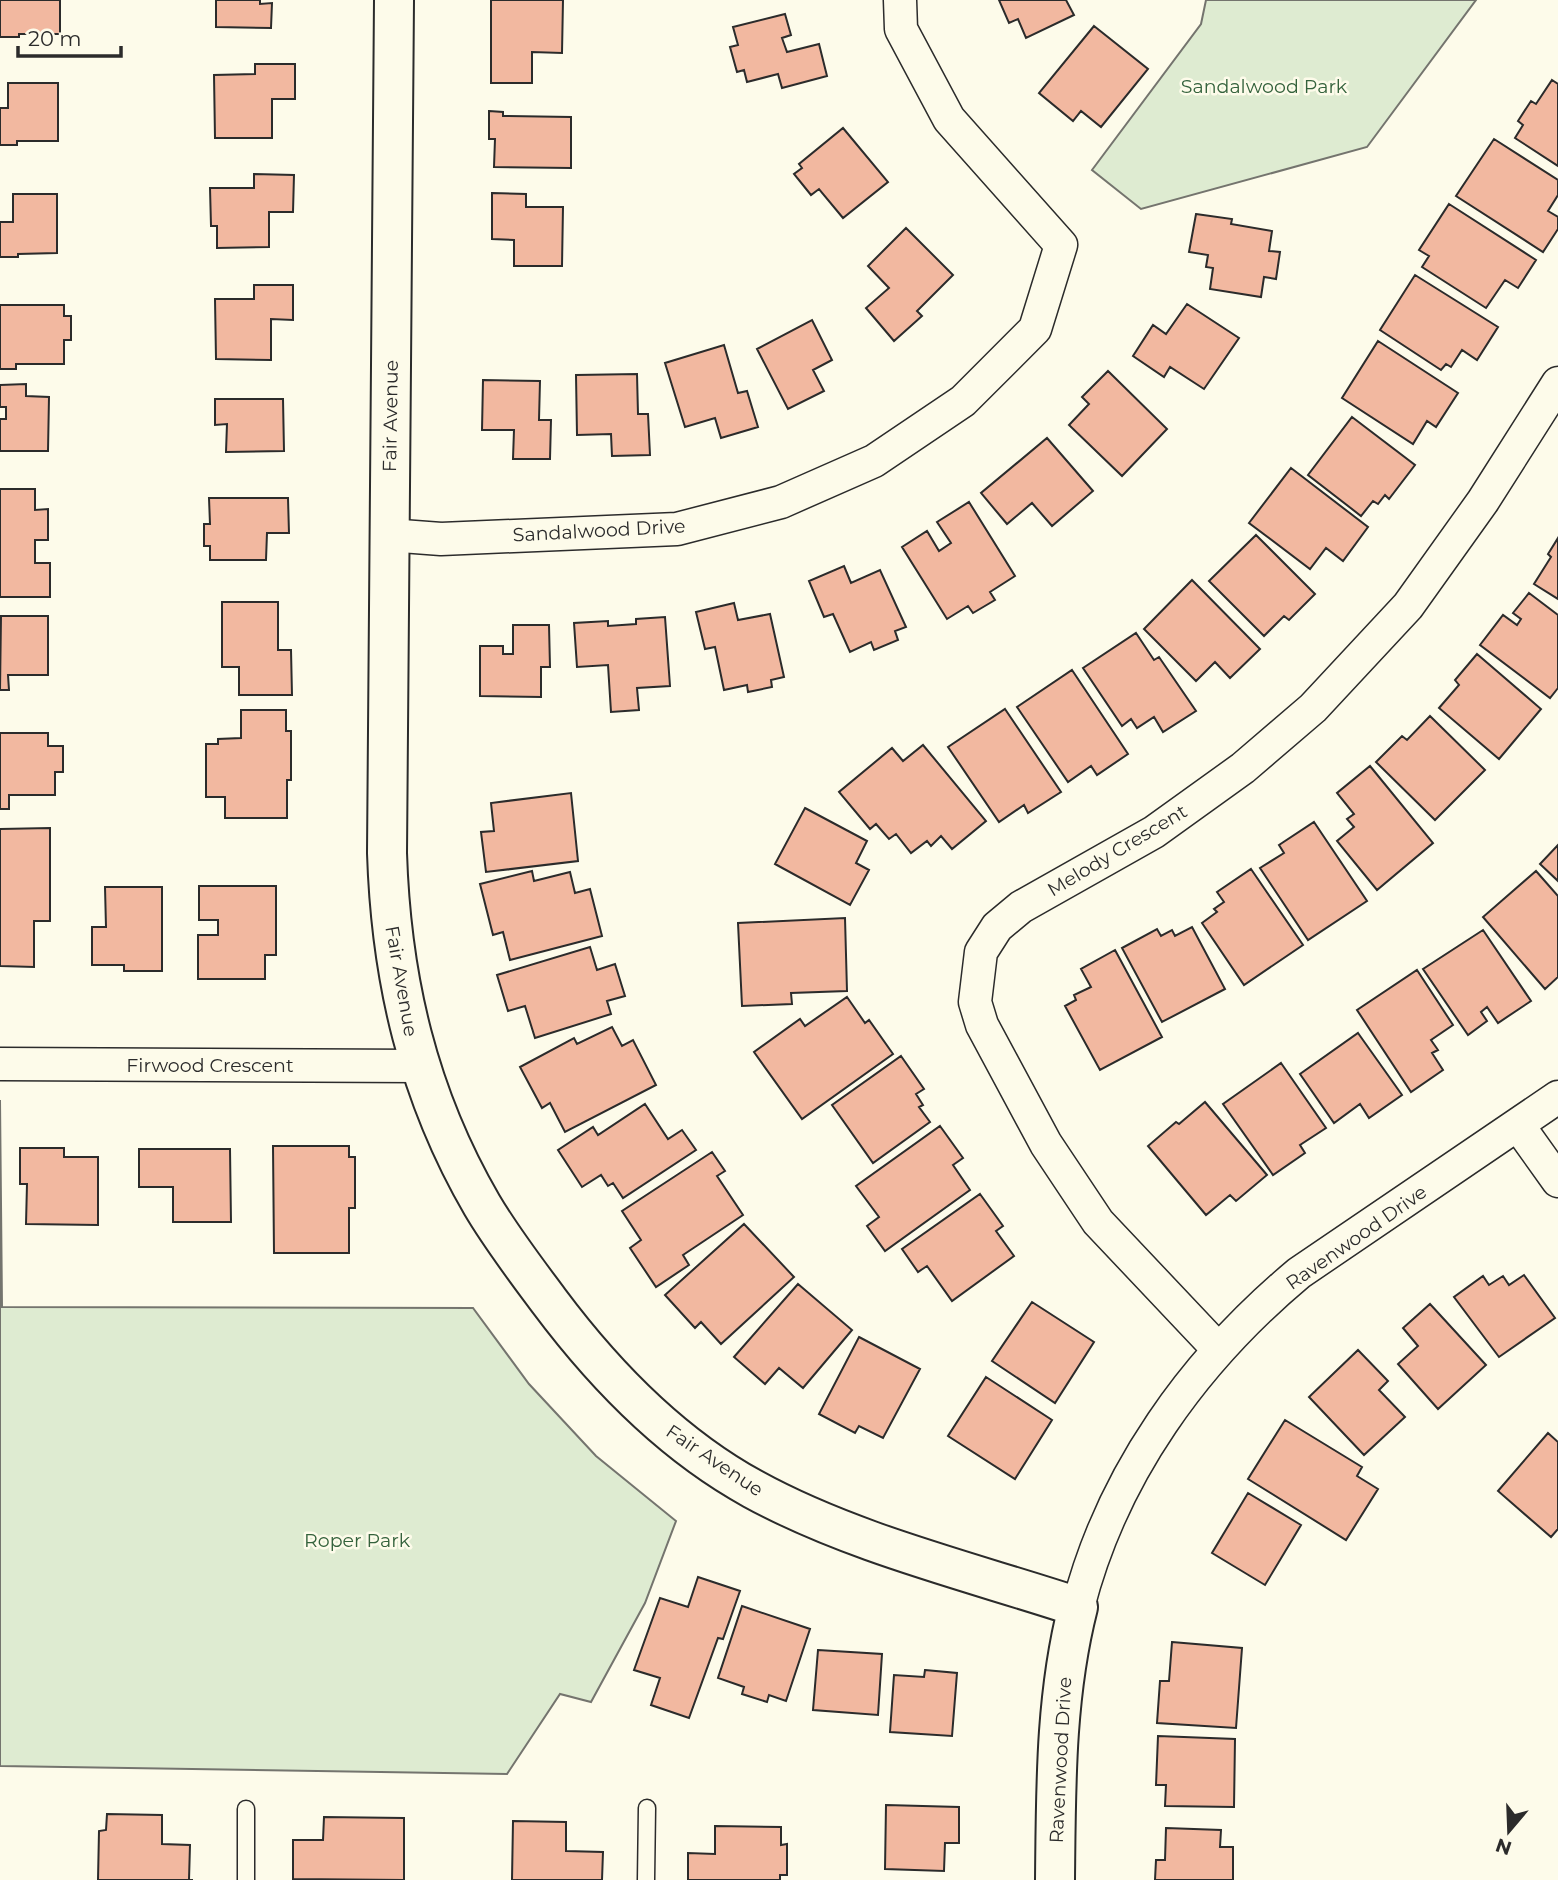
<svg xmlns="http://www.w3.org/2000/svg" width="1558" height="1880" font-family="Montserrat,sans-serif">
  <rect width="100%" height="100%" fill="#fdfbea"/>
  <path fill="#deebd1" stroke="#74746e" stroke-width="2" d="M 1206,0 L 1476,0 L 1367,147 L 1141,209 L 1092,170 L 1201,24 Z
    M 0,1100 L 2,1307 L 473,1308 L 529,1384 L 596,1456 L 676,1521 L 645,1603 L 591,1702 L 560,1694 L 507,1774 L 0,1766 Z"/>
  <path fill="#f2b8a0" stroke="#2b2b2b" stroke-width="2" d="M 0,0 L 60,0 L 60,34 L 19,34 L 19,37 L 0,37 Z
    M 216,0 L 260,0 L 260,4 L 272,3 L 271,28 L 216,27 Z
    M 491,0 L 563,0 L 562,53 L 532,52 L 532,83 L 491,83 Z
    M 999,0 L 1066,0 L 1074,15 L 1026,38 L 1018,19 L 1009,23 Z
    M 785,14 L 791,35 L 782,38 L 787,52 L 819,44 L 827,76 L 782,88 L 778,74 L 747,82 L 744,70 L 737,72 L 730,47 L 738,45 L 733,27 Z
    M 1094,26 L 1148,69 L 1101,127 L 1081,111 L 1073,121 L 1039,93 Z
    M 255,64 L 295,64 L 295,99 L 272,99 L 272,138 L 215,138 L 214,75 L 255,74 Z
    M 1552,80 L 1558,84 L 1558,166 L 1515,138 L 1523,125 L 1518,121 L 1531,101 L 1536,104 Z
    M 8,83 L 58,83 L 58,141 L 17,141 L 17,145 L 0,145 L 0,108 L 8,108 Z
    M 489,111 L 503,112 L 503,116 L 571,117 L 571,168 L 494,167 L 495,139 L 489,139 Z
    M 843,128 L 888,182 L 843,218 L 819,189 L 811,195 L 794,174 L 802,168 L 799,164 Z
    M 1494,139 L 1558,180 L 1558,195 L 1548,211 L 1558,217 L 1558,229 L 1543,252 L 1456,196 Z
    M 254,174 L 294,175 L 293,212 L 269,212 L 269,247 L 217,248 L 217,226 L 211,226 L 210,188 L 254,188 Z
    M 492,193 L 526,194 L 526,207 L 563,207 L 562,266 L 514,266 L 514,240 L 492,239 Z
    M 13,194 L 57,194 L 57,253 L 18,254 L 18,257 L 0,257 L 0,222 L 13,222 Z
    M 1449,204 L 1536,260 L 1518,288 L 1505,280 L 1486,308 L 1422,267 L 1429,256 L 1419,250 Z
    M 1196,214 L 1232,219 L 1231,224 L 1272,231 L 1269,251 L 1280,252 L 1276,279 L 1264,277 L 1261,297 L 1210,289 L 1213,268 L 1206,267 L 1208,255 L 1189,252 Z
    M 906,228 L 953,275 L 917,311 L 922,316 L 894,341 L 866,308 L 889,288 L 868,266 Z
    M 1415,275 L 1498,327 L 1477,360 L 1462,350 L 1451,367 L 1446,364 L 1441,370 L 1380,330 Z
    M 254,285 L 293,285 L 293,320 L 271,319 L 271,360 L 216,359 L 215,299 L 254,299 Z
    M 1187,304 L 1239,338 L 1204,389 L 1170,367 L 1164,377 L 1133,356 L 1153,325 L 1166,334 Z
    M 0,305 L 64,305 L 64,316 L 71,316 L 71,340 L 64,340 L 64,364 L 16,364 L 16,369 L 0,369 Z
    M 812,320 L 832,360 L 813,370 L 824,391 L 788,409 L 757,349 Z
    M 1378,341 L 1458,393 L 1436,427 L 1427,421 L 1413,444 L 1342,398 Z
    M 724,345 L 738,393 L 747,391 L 758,427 L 721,438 L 715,418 L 685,427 L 665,363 Z
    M 1108,371 L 1167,429 L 1122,476 L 1069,425 L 1089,404 L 1082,397 Z
    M 637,374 L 638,414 L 648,414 L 650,455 L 612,456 L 611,434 L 577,435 L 576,375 Z
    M 483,380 L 540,381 L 539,420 L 551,420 L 550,459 L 513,459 L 514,430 L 482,430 Z
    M 26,384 L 26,396 L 49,397 L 48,451 L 0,451 L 0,419 L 6,419 L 6,407 L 0,407 L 0,385 Z
    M 215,399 L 283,399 L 284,451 L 226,452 L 227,424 L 215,425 Z
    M 1352,417 L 1415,465 L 1389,499 L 1385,495 L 1378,504 L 1373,501 L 1361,516 L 1308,475 Z
    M 1047,438 L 1093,491 L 1052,526 L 1032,503 L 1007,524 L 981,493 Z
    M 1291,468 L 1368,527 L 1343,561 L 1326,548 L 1310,569 L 1249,523 Z
    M 0,489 L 35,489 L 35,510 L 48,509 L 48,540 L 35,540 L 35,563 L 50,563 L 50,597 L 0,597 Z
    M 209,498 L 288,498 L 289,533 L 267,533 L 266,560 L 210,560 L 210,546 L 204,546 L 204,524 L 210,524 Z
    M 969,502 L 1015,576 L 990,592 L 995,600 L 973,613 L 968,606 L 947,619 L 902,547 L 927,531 L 939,551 L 951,543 L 937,522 Z
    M 1256,535 L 1315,594 L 1289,620 L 1284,616 L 1264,636 L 1209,581 Z
    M 1558,538 L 1558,599 L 1534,584 L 1551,557 L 1548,554 Z
    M 844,566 L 851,583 L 880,570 L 906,627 L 895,631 L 898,640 L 874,650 L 871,642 L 850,652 L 833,614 L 824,617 L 809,581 Z
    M 1192,580 L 1260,649 L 1230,678 L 1215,662 L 1196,681 L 1144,629 Z
    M 1529,593 L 1558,615 L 1558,688 L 1550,698 L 1480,645 L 1503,615 L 1517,625 L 1521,619 L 1513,613 Z
    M 222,602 L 278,602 L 278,650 L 291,650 L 292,695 L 239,695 L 239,667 L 222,667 Z
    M 734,603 L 738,620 L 770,614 L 784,677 L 771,680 L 772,687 L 748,692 L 747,685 L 724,690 L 715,647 L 705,649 L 696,612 Z
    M 1,616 L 48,616 L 48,675 L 8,675 L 9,690 L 0,690 Z
    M 665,617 L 670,686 L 637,688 L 639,710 L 611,712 L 608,665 L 577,667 L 574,623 L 608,621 L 608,626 L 636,624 L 636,619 Z
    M 513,625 L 549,625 L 550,667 L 541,667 L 541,697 L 480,696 L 480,646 L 503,646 L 503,654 L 513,654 Z
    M 1136,633 L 1154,660 L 1159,657 L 1196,711 L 1163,732 L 1154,717 L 1137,728 L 1131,719 L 1122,726 L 1083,668 Z
    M 1477,654 L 1541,709 L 1499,759 L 1439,708 L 1459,685 L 1455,680 Z
    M 1072,670 L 1128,754 L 1097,775 L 1091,766 L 1068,782 L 1017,707 Z
    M 1005,709 L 1061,792 L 1028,813 L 1024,805 L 999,822 L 948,747 Z
    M 241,710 L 286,710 L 286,731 L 291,731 L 291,780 L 287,780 L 287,818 L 225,818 L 225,797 L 206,797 L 206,744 L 218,744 L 218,739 L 241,738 Z
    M 1430,716 L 1485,770 L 1435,820 L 1376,762 L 1402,736 L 1407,740 Z
    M 0,733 L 48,733 L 48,746 L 63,746 L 63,772 L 55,772 L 55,795 L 9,795 L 9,809 L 0,809 Z
    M 923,745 L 986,821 L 952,849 L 941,836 L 931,846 L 927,841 L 911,853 L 896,834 L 889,839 L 876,824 L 870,829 L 839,792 L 892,748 L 903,761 Z
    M 1370,766 L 1433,843 L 1377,890 L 1337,841 L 1354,827 L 1347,819 L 1354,814 L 1337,793 Z
    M 571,793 L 578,861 L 486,872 L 481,832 L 494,831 L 491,803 Z
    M 805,808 L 867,841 L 856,863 L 869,870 L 850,905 L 775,864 Z
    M 1314,822 L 1367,901 L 1308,940 L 1260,868 L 1284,853 L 1279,845 Z
    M 50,828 L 50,921 L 34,921 L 34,967 L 0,966 L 0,829 Z
    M 1558,845 L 1558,881 L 1540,864 Z
    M 1251,869 L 1303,945 L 1244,985 L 1202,923 L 1217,912 L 1214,909 L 1224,902 L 1217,892 Z
    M 532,871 L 534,881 L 570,872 L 575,893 L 590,889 L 602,936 L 510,960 L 503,932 L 493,935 L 480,884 Z
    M 1536,871 L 1558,896 L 1558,977 L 1545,989 L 1483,917 Z
    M 199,886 L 276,886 L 276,955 L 265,955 L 265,979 L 198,979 L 198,935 L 218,935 L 218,920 L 199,920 Z
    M 105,887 L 162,887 L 162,971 L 124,971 L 124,965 L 92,965 L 92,927 L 106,927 Z
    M 845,918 L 847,991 L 791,993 L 792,1004 L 742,1006 L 738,923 Z
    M 1192,927 L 1225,989 L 1162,1022 L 1122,948 L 1157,929 L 1161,936 L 1172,930 L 1175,936 Z
    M 1483,930 L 1531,1001 L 1498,1023 L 1487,1007 L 1481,1012 L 1487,1021 L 1468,1035 L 1423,969 Z
    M 590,947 L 597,970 L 615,964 L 625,996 L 607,1001 L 611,1014 L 535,1038 L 525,1006 L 508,1011 L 497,975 Z
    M 1115,950 L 1162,1037 L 1100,1070 L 1065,1006 L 1076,1000 L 1074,995 L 1091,987 L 1081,969 Z
    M 1417,970 L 1453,1025 L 1431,1040 L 1438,1050 L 1432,1053 L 1443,1070 L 1411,1092 L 1357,1010 Z
    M 847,997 L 865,1023 L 869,1020 L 893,1054 L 802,1119 L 754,1052 L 800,1019 L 805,1026 Z
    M 612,1027 L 622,1046 L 633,1040 L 656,1085 L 565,1132 L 550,1103 L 542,1108 L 520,1067 L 574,1038 L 577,1044 Z
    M 1358,1033 L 1402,1095 L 1369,1118 L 1360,1104 L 1334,1123 L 1300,1074 Z
    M 901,1056 L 924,1089 L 916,1094 L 923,1105 L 919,1107 L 930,1122 L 873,1163 L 832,1105 Z
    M 1281,1063 L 1326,1128 L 1300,1145 L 1305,1153 L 1273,1175 L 1223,1104 Z
    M 1205,1102 L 1267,1175 L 1236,1201 L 1230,1195 L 1206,1215 L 1148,1146 L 1176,1122 L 1179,1124 Z
    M 645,1104 L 668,1139 L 682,1130 L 696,1150 L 623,1198 L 613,1183 L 608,1186 L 601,1175 L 582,1187 L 558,1150 L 593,1127 L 598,1135 Z
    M 940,1126 L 963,1158 L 953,1165 L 970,1190 L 885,1251 L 867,1226 L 879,1217 L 856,1186 Z
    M 273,1146 L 349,1146 L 349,1157 L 355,1157 L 355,1208 L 349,1208 L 349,1253 L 274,1253 Z
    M 20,1148 L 64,1148 L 64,1157 L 98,1157 L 98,1225 L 26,1224 L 27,1184 L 20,1184 Z
    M 139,1149 L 230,1149 L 231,1222 L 173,1222 L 173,1187 L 139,1187 Z
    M 712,1152 L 725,1171 L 717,1176 L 743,1215 L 683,1255 L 689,1265 L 656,1287 L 630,1248 L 641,1240 L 622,1211 Z
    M 980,1194 L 1003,1226 L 996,1231 L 1014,1256 L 952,1301 L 927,1266 L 918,1272 L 902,1249 Z
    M 744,1224 L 794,1277 L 721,1344 L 701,1322 L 695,1328 L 665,1295 Z
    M 1524,1275 L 1555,1318 L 1499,1357 L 1454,1297 L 1483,1276 L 1489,1285 L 1503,1276 L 1509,1285 Z
    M 798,1284 L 852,1330 L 803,1388 L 779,1368 L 765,1384 L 734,1357 Z
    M 1032,1302 L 1094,1342 L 1055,1403 L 992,1361 Z
    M 1430,1304 L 1486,1365 L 1438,1409 L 1398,1364 L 1418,1346 L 1403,1328 Z
    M 859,1337 L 920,1369 L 883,1438 L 859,1426 L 855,1433 L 819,1414 Z
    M 1358,1350 L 1388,1381 L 1379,1390 L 1405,1417 L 1364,1455 L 1309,1397 Z
    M 986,1377 L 1052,1420 L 1015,1479 L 948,1436 Z
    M 1285,1420 L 1362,1467 L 1357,1476 L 1378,1489 L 1346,1540 L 1248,1479 Z
    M 1548,1433 L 1558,1442 L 1558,1529 L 1551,1537 L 1498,1491 Z
    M 1248,1493 L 1301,1525 L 1265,1585 L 1212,1553 Z
    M 698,1577 L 740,1591 L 723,1639 L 718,1638 L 689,1718 L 651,1705 L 660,1678 L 634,1670 L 660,1598 L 688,1607 Z
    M 742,1606 L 810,1629 L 786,1701 L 769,1695 L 767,1702 L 742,1694 L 744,1687 L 718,1678 Z
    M 1172,1642 L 1242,1648 L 1236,1728 L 1157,1723 L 1160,1681 L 1169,1681 Z
    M 818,1650 L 882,1654 L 878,1715 L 813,1710 Z
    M 925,1670 L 957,1673 L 952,1736 L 890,1732 L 894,1675 L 924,1677 Z
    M 1158,1736 L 1235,1739 L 1234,1807 L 1165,1806 L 1166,1785 L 1156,1785 Z
    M 886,1805 L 959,1807 L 959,1843 L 945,1843 L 944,1871 L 885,1869 Z
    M 107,1814 L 162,1815 L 162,1844 L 190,1845 L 189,1880 L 193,1880 L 98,1880 L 99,1831 L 106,1830 Z
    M 324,1817 L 404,1818 L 404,1880 L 293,1879 L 293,1840 L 323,1840 Z
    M 513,1821 L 566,1822 L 566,1851 L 603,1852 L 602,1880 L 512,1880 Z
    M 715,1826 L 781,1827 L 781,1845 L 787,1844 L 787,1875 L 780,1875 L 780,1880 L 688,1880 L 688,1853 L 715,1854 Z
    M 1166,1828 L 1221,1830 L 1220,1847 L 1233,1847 L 1233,1880 L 1155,1880 L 1156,1860 L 1165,1860 Z"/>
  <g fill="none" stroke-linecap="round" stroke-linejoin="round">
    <defs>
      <path id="service" d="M 246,1809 L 246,1880
        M 646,1880 L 647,1808"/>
      <path id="minor" d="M 388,535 L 441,539 L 677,529 L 781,502 L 874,461 L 963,401 L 1035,329 L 1061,245 L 949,119 L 901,29 L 900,0
        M 0,1064 L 420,1066
        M 1518,1125 L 1558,1181
        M 1218,1349 L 1098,1222 L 1046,1144 L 982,1025 L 975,1002 L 981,952 L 997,927 L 1021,907 L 1154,832 L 1243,768 L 1313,708 L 1408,606 L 1483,501 L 1558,383
        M 1078,1607 C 1112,1474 1194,1361 1299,1273 L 1558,1097"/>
      <path id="tertiary" d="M 394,0 L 387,853 C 391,979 418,1095 482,1205 C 502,1239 526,1270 549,1301 C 605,1376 671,1444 753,1489 C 851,1543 972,1572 1078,1607 C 1055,1697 1056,1788 1055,1880"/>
    </defs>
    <use href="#service" stroke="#2b2b2b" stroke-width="19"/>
    <use href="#minor" stroke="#2b2b2b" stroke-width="35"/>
    <use href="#tertiary" stroke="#2b2b2b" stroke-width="42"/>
    <use href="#service" stroke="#fdfbea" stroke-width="16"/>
    <use href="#minor" stroke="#fdfbea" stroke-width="32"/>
    <use href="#tertiary" stroke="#fdfbea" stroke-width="38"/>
  </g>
  <g text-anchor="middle" stroke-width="5" stroke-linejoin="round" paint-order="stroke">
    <g font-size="19" fill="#34623c" stroke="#fdfbea">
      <text x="1264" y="93">Sandalwood Park</text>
      <text x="357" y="1547">Roper Park</text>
    </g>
    <g font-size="19" fill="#2b2b2b" stroke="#fdfbea">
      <text transform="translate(390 416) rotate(-89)" y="7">Fair Avenue</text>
      <text transform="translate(599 530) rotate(-3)" y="7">Sandalwood Drive</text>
      <text transform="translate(1117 850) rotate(-31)" y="7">Melody Crescent</text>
      <text transform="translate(402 981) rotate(80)" y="7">Fair Avenue</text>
      <text x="210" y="1072">Firwood Crescent</text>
      <text transform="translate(1356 1237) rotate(-35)" y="7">Ravenwood Drive</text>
      <text transform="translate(715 1460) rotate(34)" y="7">Fair Avenue</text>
      <text transform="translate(1060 1760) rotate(-87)" y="7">Ravenwood Drive</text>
    </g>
  </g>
  <g transform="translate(1509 1831) rotate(199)" stroke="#fdfbea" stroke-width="5" paint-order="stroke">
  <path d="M0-5L12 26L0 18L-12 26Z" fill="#2b2b2b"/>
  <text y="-10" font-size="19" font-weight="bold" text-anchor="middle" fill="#2b2b2b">N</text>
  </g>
  <path d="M18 46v10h103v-10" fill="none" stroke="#2b2b2b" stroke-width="3.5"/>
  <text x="28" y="46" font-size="21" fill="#2b2b2b" stroke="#fdfbea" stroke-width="5" paint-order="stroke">20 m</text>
</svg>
